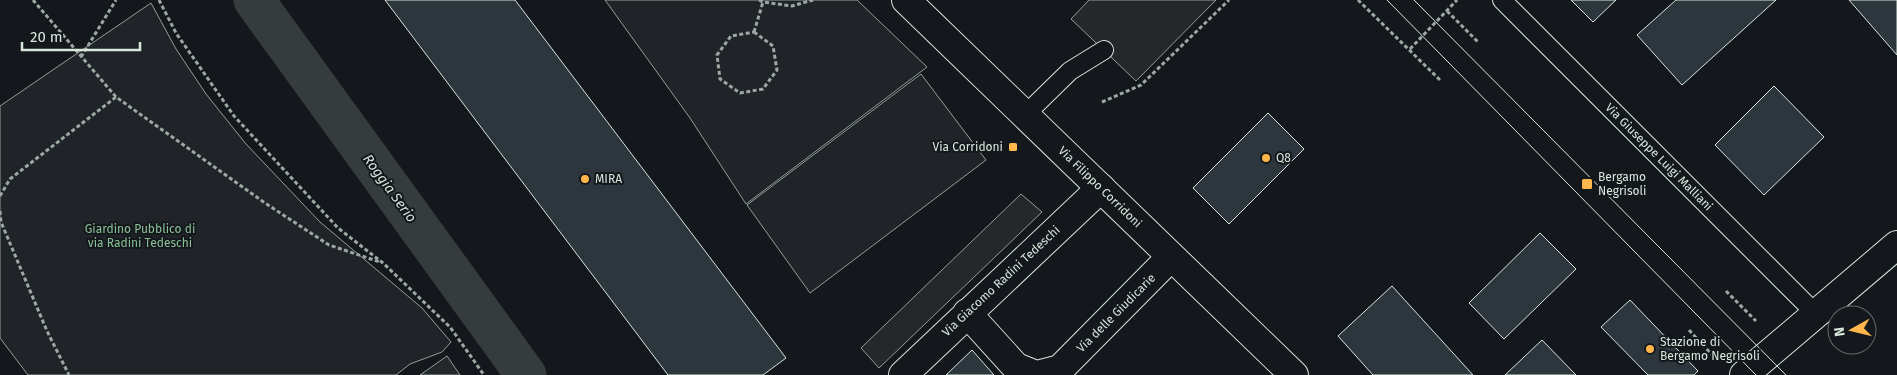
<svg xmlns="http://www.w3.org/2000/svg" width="1897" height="375" font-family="'Fira Sans',sans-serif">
  <rect width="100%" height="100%" fill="#14181c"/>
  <path fill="#202428" stroke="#939e99" d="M 605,0 L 857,0 L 927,67 L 746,204 L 690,118 Z
    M 151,3 L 176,49 L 206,94 L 246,144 L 320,222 L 422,308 L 451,342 L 442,352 L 410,364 L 396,375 L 28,375 L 0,338 L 0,106 Z
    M 921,74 L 986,160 L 810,293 L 747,205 Z"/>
  <path fill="#24282b" stroke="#939e99" d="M 1089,0 L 1216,0 L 1136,81 L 1071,19 Z
    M 1021,194 L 1042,212 L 879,368 L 861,348 Z
    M 447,356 L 460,375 L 420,375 Z"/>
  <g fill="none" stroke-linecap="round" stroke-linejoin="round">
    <path stroke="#363b3e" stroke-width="41" d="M 254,0 L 526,375"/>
  </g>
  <path fill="#2c363c" stroke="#d8e6dc" d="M 385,0 L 515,0 L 786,358 L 763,375 L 668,375 Z
    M 1571,0 L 1616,0 L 1593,22 Z
    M 1676,0 L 1776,0 L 1682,85 L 1637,35 Z
    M 1849,0 L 1897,0 L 1897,55 Z
    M 1774,86 L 1824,137 L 1764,195 L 1715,145 Z
    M 1268,113 L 1304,149 L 1229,224 L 1193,188 Z
    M 1540,233 L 1576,269 L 1504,339 L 1469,303 Z
    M 1392,286 L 1473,375 L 1373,375 L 1338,336 Z
    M 1630,300 L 1698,371 L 1694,375 L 1648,375 L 1601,327 Z
    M 1542,340 L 1576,375 L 1505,375 Z
    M 972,350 L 994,375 L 946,375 Z"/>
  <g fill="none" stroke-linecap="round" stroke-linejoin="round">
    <defs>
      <path id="lane" d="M 1502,0 L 1816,314
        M 1025,115 L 1070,71 L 1104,50"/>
      <path id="street" d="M 967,313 L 1016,367 L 1036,375
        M 903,375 L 1101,188
        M 1037,375 L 1060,369 L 1171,257
        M 1744,375 L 1897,245"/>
      <path id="secondary" d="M 906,0 L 1294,375"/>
    </defs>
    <use href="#lane" stroke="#d8e6dc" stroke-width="20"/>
    <use href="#street" stroke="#d8e6dc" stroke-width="30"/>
    <use href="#secondary" stroke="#d8e6dc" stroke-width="30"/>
    <path stroke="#9da8a2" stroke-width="3" stroke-dasharray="4 2.5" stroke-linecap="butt" d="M 33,0 L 116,97
      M 159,0 L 176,33 L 234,116 L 338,228 L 383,263 L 450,327 L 484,375
      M 759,0 L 763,2 L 792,6 L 813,0
      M 1358,0 L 1440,80
      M 1447,11 L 1478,42
      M 754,32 L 773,46 L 777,70 L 763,89 L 740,93 L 720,79 L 717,55 L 731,36 Z
      M 754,32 L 763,2
      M 1410,49 L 1457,0
      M 81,57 L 116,0
      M 1102,102 L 1141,85 L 1229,0
      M 0,196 L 10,179 L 116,97 L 265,203 L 329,245 L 380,262
      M 0,211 L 1,222 L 47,331 L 69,375
      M 1726,291 L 1756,321
      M 1689,330 L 1716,359"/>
    <use href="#lane" stroke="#14181c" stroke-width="18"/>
    <use href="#street" stroke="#14181c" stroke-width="28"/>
    <use href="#secondary" stroke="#14181c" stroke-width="28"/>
    <path stroke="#d8e6dc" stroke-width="1" d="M 1387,0 L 1756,375
      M 1414,0 L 1786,375"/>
  </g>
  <g fill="#ffb74d" stroke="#14181c" stroke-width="2">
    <rect x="1008" y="142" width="10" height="10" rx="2.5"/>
    <circle cx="1266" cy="158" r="5"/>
    <circle cx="585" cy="179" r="5"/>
    <rect x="1581" y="178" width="12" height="12" rx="2.5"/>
    <circle cx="1650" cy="349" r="5"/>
  </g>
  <g text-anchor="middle" stroke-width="4" stroke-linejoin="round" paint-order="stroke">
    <g font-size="12" fill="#d8e6dc" stroke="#14181c" text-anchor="start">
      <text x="1003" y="151" text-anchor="end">Via Corridoni</text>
      <text x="1276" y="162">Q8</text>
      <text x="1598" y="181">Bergamo<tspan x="1598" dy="14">Negrisoli</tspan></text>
      <text x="595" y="183">MIRA</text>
      <text x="1660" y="346">Stazione di<tspan x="1660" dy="14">Bergamo Negrisoli</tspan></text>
    </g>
    <g font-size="12" fill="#d8e6dc" stroke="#14181c">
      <text transform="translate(1659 157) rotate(45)" y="4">Via Giuseppe Luigi Malliani</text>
      <text transform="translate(1100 187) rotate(44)" y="4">Via Filippo Corridoni</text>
      <text transform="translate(1001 281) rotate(-43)" y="4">Via Giacomo Radini Tedeschi</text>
      <text transform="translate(1116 313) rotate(-45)" y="4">Via delle Giudicarie</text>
    </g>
    <g font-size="12" fill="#8ac095" stroke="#14181c">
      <text x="140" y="233">Giardino Pubblico di<tspan x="140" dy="14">via Radini Tedeschi</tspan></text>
    </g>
    <g font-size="14" font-style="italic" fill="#d8e6dc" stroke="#14181c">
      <text transform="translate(390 188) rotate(54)" y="5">Roggia Serio</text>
    </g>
  </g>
  <g transform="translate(1852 330) rotate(262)"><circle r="24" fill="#14181c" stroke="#626a69"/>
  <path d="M0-4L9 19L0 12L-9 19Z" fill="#ffb74d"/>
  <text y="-8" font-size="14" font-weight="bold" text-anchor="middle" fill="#d8e6dc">N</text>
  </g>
  <path d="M22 42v8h118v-8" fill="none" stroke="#d8e6dc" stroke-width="2.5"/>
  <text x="30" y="42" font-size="15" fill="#d8e6dc" stroke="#14181c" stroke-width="4" paint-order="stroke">20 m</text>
</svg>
